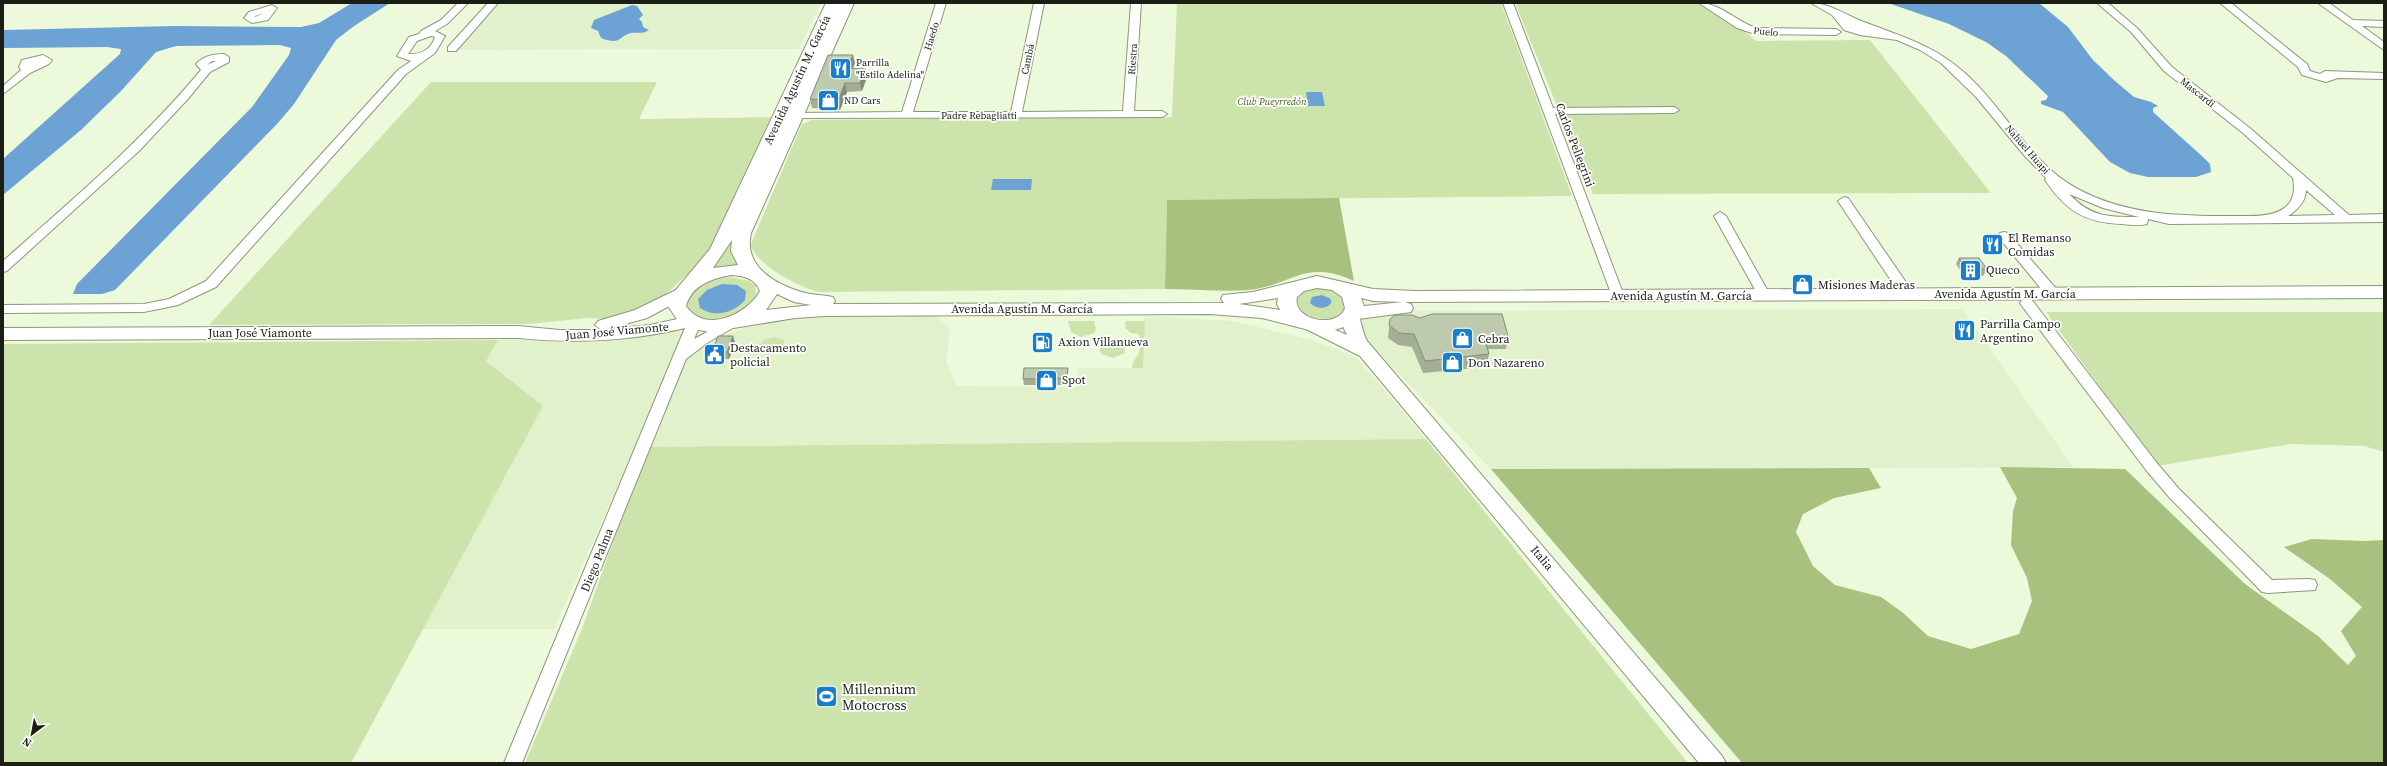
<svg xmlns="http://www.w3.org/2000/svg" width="2387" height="766" font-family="'Source Serif 4',serif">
  <rect width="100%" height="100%" fill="#edf9db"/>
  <path fill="#e1f1cc" d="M 500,3 L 821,3 L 799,49 L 458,50 Z
    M 1962,309 L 2073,467 L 1491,469 L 1358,332 L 1358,321 L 1361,317 L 1377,311 Z
    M 815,314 L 931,314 L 936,316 L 950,330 L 946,361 L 957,386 L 1076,387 L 1078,368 L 1143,368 L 1145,316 L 1233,321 L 1311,340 L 1356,357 L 1426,439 L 647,447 L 684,363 L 696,348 L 754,323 Z
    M 666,330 L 677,330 L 685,335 L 554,629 L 423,629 L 543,406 L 486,361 L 498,340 L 624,338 Z"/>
  <path fill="#cde3ac" d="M 1177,3 L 1501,3 L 1572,196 L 1167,200 L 1165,289 L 820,292 C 802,289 754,264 751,244 L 802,124 L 812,120 L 1172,117 Z
    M 1515,3 L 1701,3 L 1741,28 L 1756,41 L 1870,40 L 1991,193 L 1593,194 Z
    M 806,80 L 739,264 L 713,269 L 709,268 L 722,256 L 730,243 Z
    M 431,82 L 657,82 L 639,119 L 775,117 L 714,250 L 664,296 L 645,309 L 606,319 L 588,318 L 529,324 L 209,325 Z
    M 731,277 L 749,281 L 755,285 L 757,298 C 753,302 749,308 744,311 C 732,317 695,327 688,307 C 682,287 718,279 731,277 Z
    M 1325,287 L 1340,293 L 1346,304 C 1339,327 1311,319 1296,310 L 1295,294 L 1300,290 Z
    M 2046,312 L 2384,312 L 2384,452 L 2364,446 L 2291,444 L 2157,466 Z
    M 1068,321 L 1094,321 L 1096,329 L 1094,333 L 1081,337 L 1071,332 Z
    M 1126,321 L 1145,321 L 1143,368 L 1132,368 C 1135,352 1143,358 1139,334 L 1131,333 L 1125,328 Z
    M 774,337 L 784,340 L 783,348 L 771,354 L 760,351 L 758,346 L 765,339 Z
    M 498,340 L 486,361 L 543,406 L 351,763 L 3,763 L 3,344 Z
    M 1113,340 L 1124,344 L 1125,353 L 1113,358 L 1101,354 L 1099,346 L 1104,341 Z
    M 1426,439 L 1688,763 L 525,763 L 582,629 L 647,447 Z"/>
  <path fill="#a8c17f" d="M 1339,198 L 1354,281 C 1304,258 1292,286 1248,290 C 1221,292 1192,289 1165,289 L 1167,200 Z
    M 2000,467 L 2125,469 L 2245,584 L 2318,636 L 2348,665 L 2356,656 L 2341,631 L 2362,607 L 2330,579 L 2284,547 L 2312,539 L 2363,541 L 2384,540 L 2384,763 L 1742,763 L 1491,469 L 1869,468 L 1881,488 L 1834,498 L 1803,514 L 1796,532 L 1813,566 L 1835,585 L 1881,597 L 1902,612 L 1928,636 L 1971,649 L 2019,634 L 2032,601 L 2027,578 L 2011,545 L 2013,511 L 2017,498 Z"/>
  <path fill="#6ca2d4" d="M 352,3 L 390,3 L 354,26 L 336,40 L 294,104 L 278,123 L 115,290 L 102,294 L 73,294 L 77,284 L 252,107 L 289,55 L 291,48 L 280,45 L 176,46 L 156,52 L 122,90 L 81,130 L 3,195 L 3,159 L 120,54 L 121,49 L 107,47 L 3,48 L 3,30 L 174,26 L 301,27 L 319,23 Z
    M 1888,3 L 2039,3 L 2068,27 L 2093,60 L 2115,81 L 2134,97 L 2151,102 L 2158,106 L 2153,108 L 2153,112 L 2204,158 L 2210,164 L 2211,172 L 2196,177 L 2148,177 L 2130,173 L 2110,162 L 2063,112 L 2041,104 L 2041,101 L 2046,100 L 2048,96 L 2006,56 L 1986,42 L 1949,24 Z
    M 632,5 L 637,6 L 643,15 L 639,19 L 642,22 L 643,27 L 649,30 L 647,31 C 642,34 637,32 631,33 C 618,36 622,46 601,38 L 598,31 L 591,28 L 594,20 Z
    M 1306,92 L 1322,92 L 1325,106 L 1308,106 Z
    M 993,179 L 1032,179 L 1031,190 L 991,190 Z
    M 722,284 L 737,285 L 746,291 L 745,300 C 734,313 714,318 700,308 L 698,299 L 707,290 Z
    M 1322,295 L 1331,299 L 1331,303 C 1326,310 1316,309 1310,303 L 1312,297 Z"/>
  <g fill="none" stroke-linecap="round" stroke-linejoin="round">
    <defs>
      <path id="minor" d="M 458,3 L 468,3 L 447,24 L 435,31 L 445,36 L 435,53 L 406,74 L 216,287 L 178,305 L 144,312 L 3,313 L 3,305 L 144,304 L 169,299 L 206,281 L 398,70 L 411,61 L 397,56 L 409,37 L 419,34 L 421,31 L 441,20 ZM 431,36 L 435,37 C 431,50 420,55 408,54 L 417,41 Z
        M 488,3 L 498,3 L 456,51 L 448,51 L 448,47 Z
        M 936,3 L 946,3 L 913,112 L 1011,112 L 1034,3 L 1044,3 L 1022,112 L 1123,111 L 1131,3 L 1141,3 L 1134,111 L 1162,111 L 1167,114 L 1162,117 L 792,118 L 792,114 L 796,113 L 902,112 Z
        M 1503,3 L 1513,3 L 1553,108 L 1674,107 L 1679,110 L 1674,113 L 1555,114 L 1624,296 L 1623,299 L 1618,300 L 1612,296 Z
        M 1699,3 C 1720,3 1736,21 1756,28 L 1836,29 L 1841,32 L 1836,35 L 1755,34 L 1737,28 Z
        M 1811,3 C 1830,3 1847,16 1864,22 C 1903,37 1934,45 1966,74 C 2005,109 2029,162 2076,188 C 2130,218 2191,216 2250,216 C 2276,216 2299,209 2293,178 L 2243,133 L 2164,71 L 2131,32 L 2097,3 L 2108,3 L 2137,28 L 2172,67 L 2251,129 L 2349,215 L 2384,214 L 2384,222 L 2169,224 L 2148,219 L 2147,224 C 2139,226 2130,225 2122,224 C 2085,223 2066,211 2045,180 L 2046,178 L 2023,154 L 1976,97 L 1941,63 L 1920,50 L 1897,40 L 1860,35 L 1844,30 L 1832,15 ZM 2306,190 L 2335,215 L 2288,216 C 2297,210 2306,202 2306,190 ZM 2069,194 L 2103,208 L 2139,217 C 2107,217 2091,217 2069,194 Z
        M 2220,3 L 2231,3 L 2307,64 L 2310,71 L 2320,74 L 2325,71 L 2384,73 L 2384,79 L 2338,78 L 2326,82 L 2302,75 L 2298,67 Z
        M 2318,3 L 2329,3 L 2353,20 L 2384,21 L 2384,27 L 2362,26 L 2384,42 L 2384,50 Z
        M 272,5 L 277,8 L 268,20 L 252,23 L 244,18 L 249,12 ZM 264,13 L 255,17 L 255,16 Z
        M 224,54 L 229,57 L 229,62 L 210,72 L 187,100 L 139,151 L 7,271 L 3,272 L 3,261 C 72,200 142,141 201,70 L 196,64 C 203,56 214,54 224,54 ZM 212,61 L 216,61 L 207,65 Z
        M 43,55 L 52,60 L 49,64 L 30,73 L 3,94 L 3,86 L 21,70 L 19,67 L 22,60 Z
        M 1844,197 L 1848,198 L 1912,291 L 1913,294 L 1912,297 L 1902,297 L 1838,201 Z
        M 1720,212 L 1726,216 L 1770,295 L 1769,298 L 1764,299 L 1758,295 L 1714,216 Z
        M 2004,232 L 2008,233 L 2058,291 L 2059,294 L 2058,297 L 2048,297 L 2000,239 L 1998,236 L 2000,233 Z
        M 2027,299 L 2032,300 L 2156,462 L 2179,489 L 2272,580 L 2309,579 L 2315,580 L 2317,585 L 2315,590 L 2268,593 L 2262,592 L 2169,497 L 2146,470 L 2022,306 L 2020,303 L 2022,300 Z
        M 733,318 L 738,319 L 740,322 L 738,325 L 707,343 L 686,359 L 522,763 L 504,763 L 687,323 L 694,319 L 701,323 L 694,339 Z"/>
      <path id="tertiary" d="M 682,287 L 688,288 L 690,292 L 688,296 L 647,318 L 608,329 L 650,325 L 691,316 L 697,317 L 700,321 L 697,325 C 638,341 579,344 518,338 L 3,340 L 3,328 L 518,326 L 560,330 L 601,330 L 595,325 L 598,321 L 635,310 Z
        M 1351,311 L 1357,312 C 1361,318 1362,332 1367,341 L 1722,756 L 1726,763 L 1699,763 L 1360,356 L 1306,329 L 1303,325 L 1306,321 L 1312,320 L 1347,335 C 1343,328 1340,319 1345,312 Z"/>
      <path id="secondary" d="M 826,3 L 840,3 L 818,50 L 840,3 L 854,3 L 751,233 C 743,267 776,285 805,293 C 814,295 823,295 833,297 L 835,301 L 833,304 L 1224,303 L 1221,299 L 1223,295 L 1253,292 L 1317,276 L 1373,289 L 1415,291 L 2384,286 L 2384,298 L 1405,302 L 1411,304 L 1413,308 L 1411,312 L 1358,319 L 1350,325 L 1328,332 L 1313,331 L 1262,318 L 1210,314 L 825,316 L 795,318 L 709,332 L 689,328 L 678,321 L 668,306 L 670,297 L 710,249 ZM 732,240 L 731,251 L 738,265 L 713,268 ZM 731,275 C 744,276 755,278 760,291 C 747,315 705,334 686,306 C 692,285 711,279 731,275 ZM 1317,288 L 1332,290 L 1342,297 L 1345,308 C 1338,329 1292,321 1297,297 L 1304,291 ZM 777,294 L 794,302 L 811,305 L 766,310 ZM 1278,298 L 1277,304 L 1280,310 L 1239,304 ZM 1361,298 L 1373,301 L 1403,302 L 1364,306 Z"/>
    </defs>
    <use href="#minor" stroke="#8c977b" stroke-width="2"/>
    <use href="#tertiary" stroke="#8c977b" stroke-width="2"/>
    <use href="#secondary" stroke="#8c977b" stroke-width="2"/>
    <use href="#minor" fill="#fff" fill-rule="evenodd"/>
    <use href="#tertiary" fill="#fff" fill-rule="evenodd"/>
    <use href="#secondary" fill="#fff" fill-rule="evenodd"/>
  </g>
  <path fill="#a3ae95" d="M 855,63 L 853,68 L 867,77 L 862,91 L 847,92 L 840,110 L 812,108 L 810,99 Z
    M 1959,258 L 1987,269 L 1983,276 L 1963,275 L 1956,264 Z
    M 1420,318 L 1508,336 L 1506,349 L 1488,349 L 1489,354 L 1486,367 L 1423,373 L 1412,347 L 1398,345 L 1388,338 L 1390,319 Z
    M 733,336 L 735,343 L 729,359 L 714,359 L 712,352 Z
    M 1068,368 L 1068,375 L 1067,385 L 1024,385 L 1023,379 Z"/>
  <path fill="#858d79" d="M 853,55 L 855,63 L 849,77 L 847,68 Z
    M 865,69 L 867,77 L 862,91 L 860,83 Z
    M 845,83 L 847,92 L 840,110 L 838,101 Z
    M 733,336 L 735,343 L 729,359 L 727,352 Z"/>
  <path fill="#becaad" stroke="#858d79" d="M 828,55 L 853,55 L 847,68 L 865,69 L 860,83 L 845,83 L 838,101 L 810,99 Z
    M 1959,258 L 1979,258 L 1987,269 L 1966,269 Z
    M 1432,314 L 1502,314 L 1508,336 L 1484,337 L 1489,354 L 1425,361 L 1414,334 L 1399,333 L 1389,325 L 1390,319 L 1395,315 L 1412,315 L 1420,318 Z
    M 718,336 L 733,336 L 727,352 L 712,352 Z
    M 1024,368 L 1068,368 L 1067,378 L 1023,379 Z"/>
  <defs>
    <symbol id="restaurant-square" viewBox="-11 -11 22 22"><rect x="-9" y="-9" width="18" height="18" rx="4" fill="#197ec9" stroke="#fff"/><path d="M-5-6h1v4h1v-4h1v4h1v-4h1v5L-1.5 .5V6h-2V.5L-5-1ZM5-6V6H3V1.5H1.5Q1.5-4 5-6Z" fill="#fff"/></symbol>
    <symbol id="shop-square" viewBox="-11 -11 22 22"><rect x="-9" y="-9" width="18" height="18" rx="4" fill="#197ec9" stroke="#fff"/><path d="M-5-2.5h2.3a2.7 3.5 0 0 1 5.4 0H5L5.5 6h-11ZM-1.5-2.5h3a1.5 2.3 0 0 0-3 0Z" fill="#fff"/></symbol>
    <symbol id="building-square" viewBox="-11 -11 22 22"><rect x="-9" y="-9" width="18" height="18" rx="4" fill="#197ec9" stroke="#fff"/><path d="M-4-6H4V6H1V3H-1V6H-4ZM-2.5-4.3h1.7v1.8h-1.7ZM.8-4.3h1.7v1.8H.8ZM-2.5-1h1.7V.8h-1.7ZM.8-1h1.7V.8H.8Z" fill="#fff"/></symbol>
    <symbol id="fuel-square" viewBox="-11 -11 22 22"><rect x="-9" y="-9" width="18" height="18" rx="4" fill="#197ec9" stroke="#fff"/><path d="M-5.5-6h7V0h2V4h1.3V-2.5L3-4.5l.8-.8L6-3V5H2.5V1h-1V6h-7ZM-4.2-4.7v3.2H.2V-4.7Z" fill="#fff"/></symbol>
    <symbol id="civic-square" viewBox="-11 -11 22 22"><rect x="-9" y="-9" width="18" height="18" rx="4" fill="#197ec9" stroke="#fff"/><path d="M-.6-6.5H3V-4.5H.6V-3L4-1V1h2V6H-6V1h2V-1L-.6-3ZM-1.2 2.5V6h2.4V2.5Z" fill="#fff"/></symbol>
    <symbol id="stadium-square" viewBox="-11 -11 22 22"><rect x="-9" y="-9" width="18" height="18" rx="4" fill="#197ec9" stroke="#fff"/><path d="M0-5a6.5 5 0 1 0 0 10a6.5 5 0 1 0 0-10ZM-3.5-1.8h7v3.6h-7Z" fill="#fff"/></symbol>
  </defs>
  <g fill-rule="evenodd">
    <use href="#restaurant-square" x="828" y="56" width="25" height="25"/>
    <use href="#shop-square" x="816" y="88" width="25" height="25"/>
    <use href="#restaurant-square" x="1980" y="232" width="25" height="25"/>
    <use href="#building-square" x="1958" y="258" width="25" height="25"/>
    <use href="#shop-square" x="1790" y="272" width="25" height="25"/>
    <use href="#restaurant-square" x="1952" y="318" width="25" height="25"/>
    <use href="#shop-square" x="1450" y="326" width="25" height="25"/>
    <use href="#fuel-square" x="1030" y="330" width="25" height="25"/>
    <use href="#civic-square" x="702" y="342" width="25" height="25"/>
    <use href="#shop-square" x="1440" y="350" width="25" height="25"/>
    <use href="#shop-square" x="1034" y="368" width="25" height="25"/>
    <use href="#stadium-square" x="814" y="684" width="25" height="25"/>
  </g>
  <g text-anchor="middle" stroke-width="3.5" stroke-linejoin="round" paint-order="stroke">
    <g font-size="10" fill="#1a1e14" stroke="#fff">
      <text transform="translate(1766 31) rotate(6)" y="4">Puelo</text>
      <text transform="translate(931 36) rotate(-73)" y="4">Haedo</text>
      <text transform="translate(1027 59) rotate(-78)" y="4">Cambá</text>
      <text transform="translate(1132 59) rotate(-86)" y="4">Riestra</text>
      <text transform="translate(2198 92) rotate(38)" y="4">Mascardi</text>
      <text x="979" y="119">Padre Rebagliatti</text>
      <text transform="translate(2028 149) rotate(49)" y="4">Nahuel Huapi</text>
    </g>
    <g font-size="10" fill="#1a1e14" stroke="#fff" text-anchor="start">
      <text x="856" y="66">Parrilla<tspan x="856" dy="12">"Estilo Adelina"</tspan></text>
      <text x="844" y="104">ND Cars</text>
    </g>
    <g font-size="10" font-style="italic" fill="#49601a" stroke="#fff">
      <text x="1272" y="105">Club Pueyrredón</text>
    </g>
    <g font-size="12" fill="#1a1e14" stroke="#fff">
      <text transform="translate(797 80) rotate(-65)" y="4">Avenida Agustín M. García</text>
      <text transform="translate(1575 145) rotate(69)" y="4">Carlos Pellegrini</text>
      <text x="2005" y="298">Avenida Agustín M. García</text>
      <text x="1681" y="300">Avenida Agustín M. García</text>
      <text x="1022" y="313">Avenida Agustín M. García</text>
      <text transform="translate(617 331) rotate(-5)" y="4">Juan José Viamonte</text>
      <text x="260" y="337">Juan José Viamonte</text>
      <text transform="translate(1542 558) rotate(50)" y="4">Italia</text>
      <text transform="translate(597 560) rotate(-68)" y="4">Diego Palma</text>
    </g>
    <g font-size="12" fill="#1a1e14" stroke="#fff" text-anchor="start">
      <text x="2008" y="242">El Remanso<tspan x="2008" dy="14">Comidas</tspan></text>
      <text x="1986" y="274">Queco</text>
      <text x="1818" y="289">Misiones Maderas</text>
      <text x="1980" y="328">Parrilla Campo<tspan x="1980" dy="14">Argentino</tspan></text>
      <text x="1478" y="343">Cebra</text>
      <text x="1058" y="346">Axion Villanueva</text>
      <text x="730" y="352">Destacamento<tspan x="730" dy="14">policial</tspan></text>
      <text x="1468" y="367">Don Nazareno</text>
      <text x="1062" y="384">Spot</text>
    </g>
    <g font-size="14" fill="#1a1e14" stroke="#fff" text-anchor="start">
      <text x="842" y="694">Millennium<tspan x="842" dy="16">Motocross</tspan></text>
    </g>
  </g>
  <rect width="2387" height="766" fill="none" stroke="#1a1e14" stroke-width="8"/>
  <g transform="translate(32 734) rotate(212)" stroke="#ffffff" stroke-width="3" paint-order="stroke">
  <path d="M0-3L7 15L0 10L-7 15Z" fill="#1a1e14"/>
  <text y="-6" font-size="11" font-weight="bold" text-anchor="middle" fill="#1a1e14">N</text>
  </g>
</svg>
